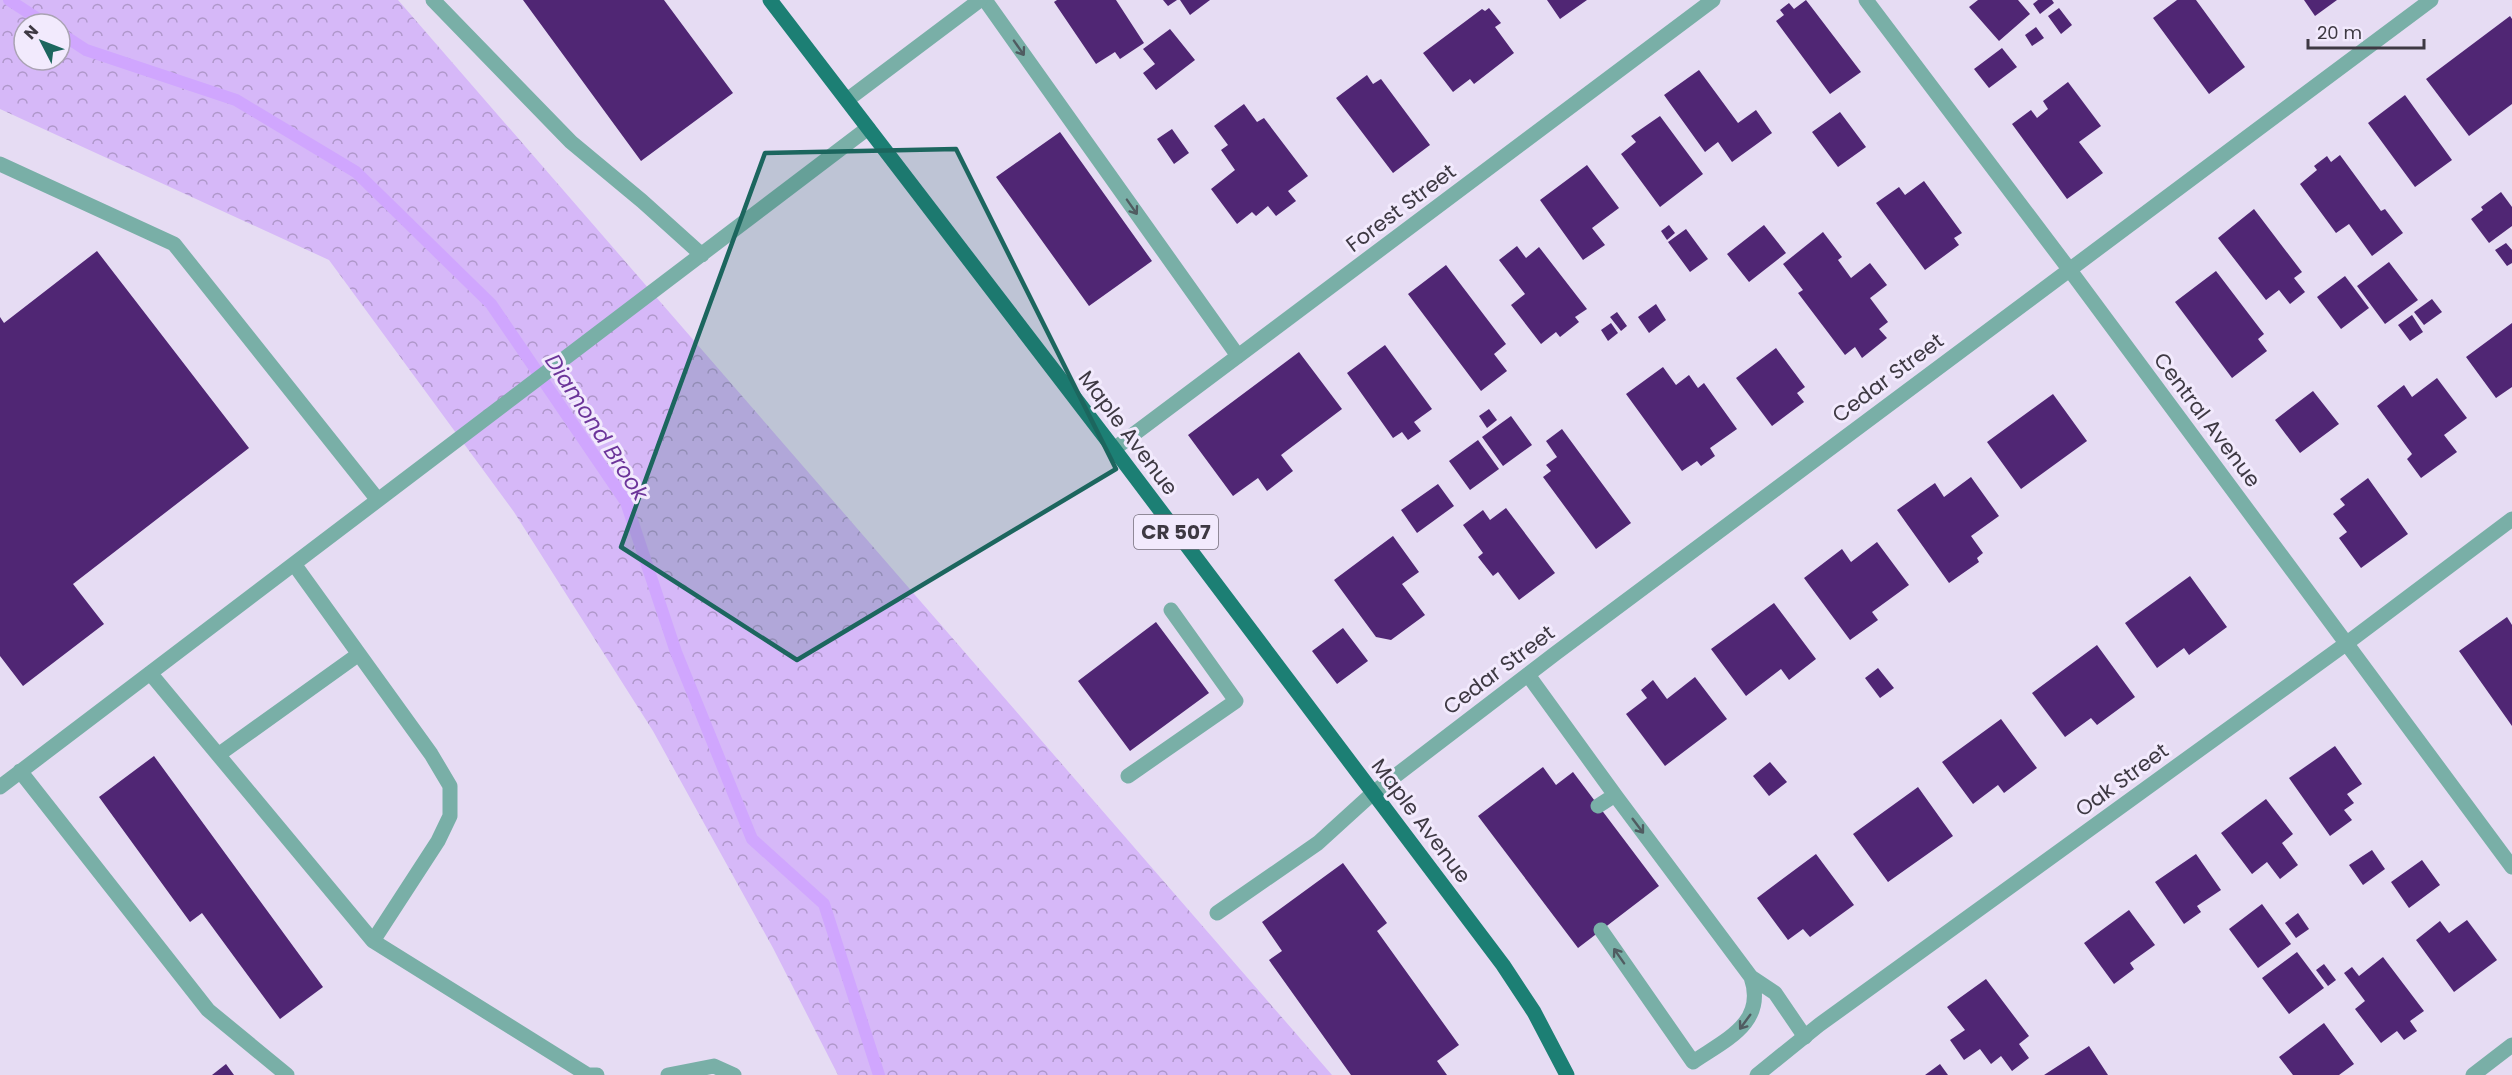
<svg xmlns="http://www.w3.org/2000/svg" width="2512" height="1075" font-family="Poppins,sans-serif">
  <defs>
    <pattern id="forest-crowns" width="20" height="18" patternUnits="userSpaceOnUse" patternTransform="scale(1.5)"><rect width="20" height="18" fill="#d6b8f8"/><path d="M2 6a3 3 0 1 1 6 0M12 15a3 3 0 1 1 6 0" fill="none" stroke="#af97ca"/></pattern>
  </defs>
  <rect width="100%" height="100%" fill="#e6dcf3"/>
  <path fill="url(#forest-crowns)" fill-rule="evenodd" d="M 0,0 L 398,0 L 1332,1075 L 838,1075 L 773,948 L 653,731 L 514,512 L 329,260 L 0,109 ZM 24,24 L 60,24 L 60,60 L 24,60 Z"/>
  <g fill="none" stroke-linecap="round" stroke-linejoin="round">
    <path stroke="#d0a6fe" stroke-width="12" d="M 9,0 L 46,24
      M 60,33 L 86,50 L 236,100 L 356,172 L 491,304 L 626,502 L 676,652 L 752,839 L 824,904 L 879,1075"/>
  </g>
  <path fill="#502674" d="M 523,0 L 664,0 L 733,93 L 641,161 Z
    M 1057,0 L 1116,0 L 1144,43 L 1120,59 L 1115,52 L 1096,64 L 1054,2 Z
    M 1163,0 L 1177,0 L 1168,6 Z
    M 1180,0 L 1210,0 L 1190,15 Z
    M 1547,0 L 1587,0 L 1560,19 Z
    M 1806,0 L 1861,72 L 1830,94 L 1776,21 L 1784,15 L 1780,10 L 1789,3 L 1794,9 Z
    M 1978,0 L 2018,0 L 2030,14 L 1999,41 L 1969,7 Z
    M 2038,0 L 2052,0 L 2054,3 L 2040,14 L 2033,4 Z
    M 2177,0 L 2196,0 L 2245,67 L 2209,94 L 2153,18 Z
    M 2304,0 L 2337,0 L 2315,16 Z
    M 1489,8 L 1501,23 L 1495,27 L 1514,53 L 1474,84 L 1470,79 L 1453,92 L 1423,53 L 1482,9 L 1485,11 Z
    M 2059,8 L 2072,25 L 2061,34 L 2048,16 Z
    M 2510,16 L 2512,19 L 2512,104 L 2469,136 L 2426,79 Z
    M 2036,27 L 2044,38 L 2032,46 L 2025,35 Z
    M 1170,29 L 1195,60 L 1156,90 L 1143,73 L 1155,64 L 1143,49 Z
    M 2002,48 L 2017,67 L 1989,88 L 1974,69 Z
    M 1699,70 L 1738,123 L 1756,110 L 1772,133 L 1732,162 L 1718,142 L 1705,152 L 1664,95 Z
    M 1367,75 L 1373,84 L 1381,79 L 1430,145 L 1393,173 L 1336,98 Z
    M 2068,82 L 2101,126 L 2079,142 L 2103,173 L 2067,199 L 2012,124 L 2031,110 L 2037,118 L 2048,109 L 2043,101 Z
    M 2405,95 L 2452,160 L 2415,187 L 2368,123 Z
    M 1244,104 L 1257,122 L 1264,118 L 1308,176 L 1288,191 L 1296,201 L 1276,216 L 1268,206 L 1256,216 L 1252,212 L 1237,224 L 1211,189 L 1235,170 L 1221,150 L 1228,145 L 1214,126 Z
    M 1840,112 L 1866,147 L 1838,167 L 1812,132 Z
    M 1660,116 L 1703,174 L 1660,207 L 1621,154 L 1636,142 L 1631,136 Z
    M 1172,129 L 1189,153 L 1174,164 L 1157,139 Z
    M 1060,132 L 1152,261 L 1089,306 L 996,177 Z
    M 2340,155 L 2381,211 L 2385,209 L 2403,233 L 2372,256 L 2349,224 L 2336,233 L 2300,184 L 2317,170 L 2314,166 L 2327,156 L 2331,162 Z
    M 1587,165 L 1619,208 L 1592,228 L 1605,245 L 1583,260 L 1540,200 Z
    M 1924,181 L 1962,233 L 1954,238 L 1959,245 L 1925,270 L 1876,203 L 1899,187 L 1905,195 Z
    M 2501,192 L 2512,207 L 2512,226 L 2489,243 L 2471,219 L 2483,210 L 2481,207 Z
    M 2254,209 L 2302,272 L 2294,278 L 2305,292 L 2290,304 L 2279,290 L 2266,300 L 2218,238 Z
    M 1669,225 L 1675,233 L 1667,240 L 1661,231 Z
    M 1764,225 L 1786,253 L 1749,282 L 1727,254 Z
    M 1686,229 L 1708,259 L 1690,272 L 1668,242 Z
    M 1823,232 L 1842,257 L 1838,260 L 1851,278 L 1870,263 L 1887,285 L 1870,298 L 1888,322 L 1879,329 L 1887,338 L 1862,358 L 1855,347 L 1845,355 L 1798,293 L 1803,290 L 1783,264 Z
    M 2506,243 L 2512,250 L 2512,263 L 2507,266 L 2495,250 Z
    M 1517,246 L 1526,258 L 1539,247 L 1587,309 L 1575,317 L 1579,322 L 1560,337 L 1556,332 L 1541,344 L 1511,305 L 1525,294 L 1499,260 Z
    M 97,251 L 249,448 L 73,584 L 104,624 L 23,686 L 0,656 L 0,317 L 4,323 Z
    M 2389,262 L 2418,300 L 2385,324 L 2357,286 Z
    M 1446,265 L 1506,344 L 1494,354 L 1507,371 L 1481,391 L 1408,294 Z
    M 2216,271 L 2264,334 L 2258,339 L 2267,351 L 2232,378 L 2175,302 Z
    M 2345,276 L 2369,308 L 2341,329 L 2317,297 Z
    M 2432,299 L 2442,312 L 2424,325 L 2414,312 Z
    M 1656,304 L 1666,320 L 1649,333 L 1638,317 Z
    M 1617,312 L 1627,326 L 1621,331 L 1610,317 Z
    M 2412,315 L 2423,332 L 2410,341 L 2398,325 Z
    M 1611,323 L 1618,333 L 1608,341 L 1601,330 Z
    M 2512,323 L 2512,387 L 2496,398 L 2466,357 Z
    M 1385,345 L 1432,409 L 1414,422 L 1421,431 L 1408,440 L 1402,432 L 1393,438 L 1347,373 Z
    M 1776,348 L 1805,387 L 1797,393 L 1804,402 L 1772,426 L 1736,378 Z
    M 1299,352 L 1342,409 L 1281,455 L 1293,471 L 1267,491 L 1258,478 L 1233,496 L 1188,435 Z
    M 1663,367 L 1676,385 L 1689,375 L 1698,388 L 1704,383 L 1737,429 L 1710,448 L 1715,456 L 1701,466 L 1697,461 L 1682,471 L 1626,394 Z
    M 2437,378 L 2467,418 L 2444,435 L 2457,452 L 2421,478 L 2407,459 L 2412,454 L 2377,406 L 2404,385 L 2412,397 Z
    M 2313,391 L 2339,424 L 2300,453 L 2275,420 Z
    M 2053,394 L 2087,441 L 2021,489 L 1987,442 Z
    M 1489,409 L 1497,420 L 1487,428 L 1479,416 Z
    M 1511,416 L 1532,445 L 1503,466 L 1482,437 Z
    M 1562,429 L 1631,523 L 1596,549 L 1543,477 L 1551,471 L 1546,465 L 1557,457 L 1546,441 Z
    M 1478,440 L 1499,469 L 1470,490 L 1449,461 Z
    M 1971,477 L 1999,516 L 1971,536 L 1983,553 L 1977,558 L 1979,562 L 1949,583 L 1897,510 L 1935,483 L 1944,497 Z
    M 2368,478 L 2408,534 L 2361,568 L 2339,538 L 2347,532 L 2333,514 L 2345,505 L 2340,499 Z
    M 1438,484 L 1454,506 L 1417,533 L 1401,510 Z
    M 1506,508 L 1555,573 L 1519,600 L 1498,572 L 1493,576 L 1478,557 L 1483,553 L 1463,525 L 1483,510 L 1490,520 Z
    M 1393,536 L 1419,572 L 1402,584 L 1425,615 L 1391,640 L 1376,637 L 1334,580 Z
    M 1877,542 L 1909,585 L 1872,612 L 1878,620 L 1850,640 L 1804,578 L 1842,549 L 1851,562 Z
    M 2190,576 L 2227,627 L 2189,655 L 2184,648 L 2157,668 L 2125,623 Z
    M 1774,603 L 1816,659 L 1789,680 L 1781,669 L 1746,696 L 1711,649 Z
    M 2507,617 L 2512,625 L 2512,726 L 2459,651 Z
    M 1156,622 L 1209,693 L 1130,751 L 1078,681 Z
    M 1343,628 L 1368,661 L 1337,684 L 1312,651 Z
    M 2097,645 L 2135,697 L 2097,725 L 2091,718 L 2065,737 L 2032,693 Z
    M 1878,668 L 1894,688 L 1880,698 L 1865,678 Z
    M 1695,677 L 1727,719 L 1665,766 L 1626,714 L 1647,698 L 1641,690 L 1653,680 L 1667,699 Z
    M 2001,719 L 2037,768 L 2004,793 L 1998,785 L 1973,804 L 1942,762 Z
    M 2335,746 L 2362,784 L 2347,794 L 2354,803 L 2344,810 L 2352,820 L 2330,836 L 2289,778 Z
    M 154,756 L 323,987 L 280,1019 L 202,913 L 190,922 L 99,797 Z
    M 1770,762 L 1787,782 L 1769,796 L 1753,776 Z
    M 1543,767 L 1556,785 L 1573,772 L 1659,886 L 1578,948 L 1478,816 Z
    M 1918,787 L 1953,836 L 1888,882 L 1853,834 Z
    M 2266,799 L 2293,834 L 2282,843 L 2298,865 L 2280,879 L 2267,862 L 2252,874 L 2221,833 Z
    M 2372,850 L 2385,869 L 2363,885 L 2349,865 Z
    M 1816,854 L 1854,905 L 1810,937 L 1803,929 L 1788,940 L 1757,898 Z
    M 2196,854 L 2221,890 L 2197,906 L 2201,912 L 2184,924 L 2155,882 Z
    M 2422,860 L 2440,885 L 2409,908 L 2391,882 Z
    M 1343,863 L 1387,923 L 1377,931 L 1459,1045 L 1437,1061 L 1447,1075 L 1351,1075 L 1269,960 L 1282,951 L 1262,922 Z
    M 2262,904 L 2291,944 L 2258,968 L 2229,929 Z
    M 2129,910 L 2155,945 L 2130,963 L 2134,969 L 2114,984 L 2084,943 Z
    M 2298,913 L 2309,929 L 2296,938 L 2285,923 Z
    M 2467,920 L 2497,960 L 2454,992 L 2416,940 L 2440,921 L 2449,933 Z
    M 2297,952 L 2324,988 L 2289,1014 L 2262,978 Z
    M 2383,957 L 2424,1011 L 2410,1021 L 2417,1031 L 2404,1040 L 2397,1031 L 2381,1043 L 2355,1009 L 2365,1001 L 2344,973 L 2352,967 L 2359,976 Z
    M 2324,964 L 2336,980 L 2328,986 L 2316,970 Z
    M 1986,979 L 2029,1036 L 2019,1044 L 2029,1058 L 2012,1071 L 2001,1056 L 1991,1064 L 1980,1049 L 1964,1060 L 1950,1040 L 1965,1030 L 1947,1007 Z
    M 2324,1023 L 2354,1064 L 2339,1075 L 2293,1075 L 2279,1057 Z
    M 2089,1046 L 2108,1075 L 2044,1075 Z
    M 226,1064 L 234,1075 L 212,1075 Z
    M 1940,1064 L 1948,1075 L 1925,1075 Z"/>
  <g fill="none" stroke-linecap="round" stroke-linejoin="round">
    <path stroke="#79afa7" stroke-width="15" d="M 433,0 L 571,142 L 642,201 L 702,255
      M 985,0 L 1238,356
      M 0,164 L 174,244 L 378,500
      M 294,564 L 431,754 L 450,786 L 450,816 L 438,841 L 373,941
      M 150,673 L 373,941 L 588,1075 L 597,1075
      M 1528,675 L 1615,795
      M 218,755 L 359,654
      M 20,771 L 208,1010 L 287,1075
      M 1128,776 L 1236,701 L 1171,610
      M 0,787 L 868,128
      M 1598,806 L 1615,795 L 1751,977 C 1767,1023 1725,1040 1693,1062 L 1601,930
      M 1217,913 L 1318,843 L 1373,793
      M 1751,977 L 1775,993 L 1805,1037
      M 668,1075 L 714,1066 L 734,1075"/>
    <path stroke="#79afa7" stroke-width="15" d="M 1866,0 L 2069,269 L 2512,867
      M 847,100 L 980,0
      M 1114,449 L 1713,0
      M 1373,793 L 1556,653 L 2431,0
      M 1757,1075 L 1819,1025 L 2347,643 L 2512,519
      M 2473,1075 L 2512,1045"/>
    <path stroke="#1c7f74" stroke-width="15" d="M 770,0 L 1114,449 L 1503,965 L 1534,1012 L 1567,1075"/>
  </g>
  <defs><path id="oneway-shaft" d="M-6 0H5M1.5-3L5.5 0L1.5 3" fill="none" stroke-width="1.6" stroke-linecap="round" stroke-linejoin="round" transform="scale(1.5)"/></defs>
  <g stroke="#505c61">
    <use href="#oneway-shaft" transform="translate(1019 48) rotate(55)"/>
    <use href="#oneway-shaft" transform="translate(1132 207) rotate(55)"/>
    <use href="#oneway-shaft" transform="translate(1638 826) rotate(53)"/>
    <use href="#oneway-shaft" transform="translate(1619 956) rotate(-125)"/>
    <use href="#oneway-shaft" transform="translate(1745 1022) rotate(126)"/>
  </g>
  <path fill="#1c665e" fill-opacity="0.2" stroke="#1c665e" stroke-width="4.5" stroke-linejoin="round" d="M 956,149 L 1116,469 L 797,660 L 621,547 L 765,153 Z"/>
  <g text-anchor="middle" stroke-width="6" stroke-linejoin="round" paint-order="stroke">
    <rect fill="#f2eafd" stroke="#746e7b" stroke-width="1.5" x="1134" y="515" width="84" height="34" rx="4.5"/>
    <g font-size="20" font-weight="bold" fill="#3e3943">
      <text x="1176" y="539">CR 507</text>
    </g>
    <g font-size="21" fill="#3e3943" stroke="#f2eafd">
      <text transform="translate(1401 208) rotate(-37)" y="7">Forest Street</text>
      <text transform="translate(1888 378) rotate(-37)" y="7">Cedar Street</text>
      <text transform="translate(2207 420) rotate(53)" y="7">Central Avenue</text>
      <text transform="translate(1128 433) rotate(53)" y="7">Maple Avenue</text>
      <text transform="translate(1499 670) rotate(-37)" y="7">Cedar Street</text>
      <text transform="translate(2122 780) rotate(-36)" y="7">Oak Street</text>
      <text transform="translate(1421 821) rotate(53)" y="7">Maple Avenue</text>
    </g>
    <g font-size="22" font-style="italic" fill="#6c359a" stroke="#f2eafd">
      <text transform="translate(597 427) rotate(57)" y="8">Diamond Brook</text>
    </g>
  </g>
  <g transform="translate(42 42) rotate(312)"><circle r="28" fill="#f2eafd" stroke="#aaa3b3" stroke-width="1.5"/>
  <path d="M0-4.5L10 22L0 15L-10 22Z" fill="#1c665e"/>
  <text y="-9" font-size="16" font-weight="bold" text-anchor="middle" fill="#3e3943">N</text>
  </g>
  <path d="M2308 39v9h116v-9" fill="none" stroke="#3e3943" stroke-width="3"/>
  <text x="2317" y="39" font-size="18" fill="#3e3943" stroke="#f2eafd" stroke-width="4.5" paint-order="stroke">20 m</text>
</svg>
